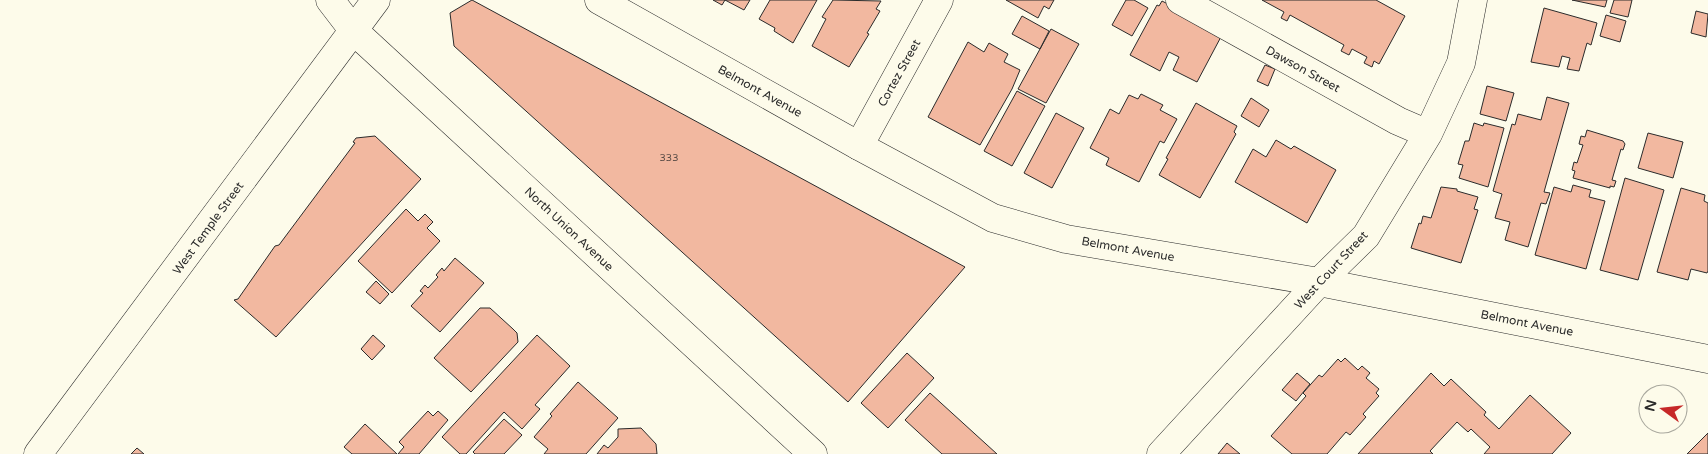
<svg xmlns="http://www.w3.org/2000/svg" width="1708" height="454" font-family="'Varela Round',sans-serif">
  <rect width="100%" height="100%" fill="#fdfbea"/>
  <path fill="#f2b8a0" stroke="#2b2b2b" d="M 472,0 L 965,267 L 848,402 L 454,46 L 450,13 Z
    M 713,0 L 725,0 L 722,5 Z
    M 725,0 L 750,0 L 744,10 Z
    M 770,0 L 817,0 L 793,43 L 774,31 L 775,28 L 759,19 Z
    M 833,0 L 881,1 L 876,9 L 880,11 L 867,33 L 869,34 L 849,67 L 812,46 L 826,19 L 822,17 Z
    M 1006,0 L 1054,0 L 1049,9 L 1044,6 L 1038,18 Z
    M 1126,0 L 1134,0 L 1148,8 L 1132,36 L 1112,25 Z
    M 1262,0 L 1376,0 L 1405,16 L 1379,64 L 1374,61 L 1372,67 L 1364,63 L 1367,57 L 1352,49 L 1349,55 L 1341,51 L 1344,45 L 1290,15 L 1287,21 L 1281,18 L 1284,12 Z
    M 1572,0 L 1607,0 L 1605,7 Z
    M 1614,0 L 1632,0 L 1628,17 L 1610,13 Z
    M 1162,1 L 1223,33 L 1197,82 L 1173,70 L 1179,57 L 1169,52 L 1160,71 L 1130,55 L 1157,5 L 1159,6 Z
    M 1544,8 L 1597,23 L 1591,45 L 1587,43 L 1579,71 L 1567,69 L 1570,58 L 1562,56 L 1559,67 L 1531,62 Z
    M 1696,11 L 1708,14 L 1706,37 L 1691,33 Z
    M 1606,15 L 1626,21 L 1620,42 L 1600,36 Z
    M 1022,16 L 1049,31 L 1040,49 L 1012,34 Z
    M 1051,29 L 1079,44 L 1046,103 L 1018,89 Z
    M 968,42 L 984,52 L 989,43 L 1008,54 L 1004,62 L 1020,70 L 1012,89 L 980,145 L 928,117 Z
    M 1265,65 L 1275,69 L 1268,86 L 1257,81 Z
    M 1487,86 L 1514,93 L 1506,121 L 1480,114 Z
    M 1017,91 L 1045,106 L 1012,166 L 984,151 Z
    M 1141,94 L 1163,105 L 1160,110 L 1177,119 L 1164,143 L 1160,141 L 1139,182 L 1106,165 L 1109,158 L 1090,148 L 1110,109 L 1119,114 L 1129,95 L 1138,99 Z
    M 1547,97 L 1569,103 L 1544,192 L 1550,193 L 1546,204 L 1541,203 L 1528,247 L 1505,240 L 1510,222 L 1495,218 L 1502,194 L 1493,191 L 1512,124 L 1515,125 L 1518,114 L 1541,120 Z
    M 1251,98 L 1269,110 L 1259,127 L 1241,116 Z
    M 1196,103 L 1237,126 L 1234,132 L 1236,134 L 1200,198 L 1159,175 L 1168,159 L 1166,158 Z
    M 1056,113 L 1084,128 L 1052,188 L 1024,173 Z
    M 1474,123 L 1483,126 L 1484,123 L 1504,128 L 1488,187 L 1459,178 L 1463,165 L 1458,164 L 1465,141 L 1469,141 Z
    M 1587,130 L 1623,141 L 1625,144 L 1623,150 L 1621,149 L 1612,180 L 1616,181 L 1614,187 L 1610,186 L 1610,188 L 1573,178 L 1575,171 L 1572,170 L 1574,162 L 1577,163 L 1583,145 L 1579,144 L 1581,136 L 1585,137 Z
    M 1648,133 L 1683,142 L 1673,178 L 1638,168 Z
    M 375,136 L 421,179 L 276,337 L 234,300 L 238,299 L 275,246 L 279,245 L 355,143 L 353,142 L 356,138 Z
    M 1276,140 L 1291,149 L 1294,146 L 1336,170 L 1307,223 L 1235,182 L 1253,149 L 1266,157 Z
    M 1625,178 L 1664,190 L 1638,280 L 1600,270 Z
    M 1573,185 L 1591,190 L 1589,197 L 1605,201 L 1586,269 L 1535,255 L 1554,187 L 1571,192 Z
    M 1441,187 L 1457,189 L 1457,191 L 1478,197 L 1474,209 L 1478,210 L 1461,263 L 1411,248 L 1419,223 L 1421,224 L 1423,216 L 1431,218 Z
    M 1681,188 L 1705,195 L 1704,201 L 1708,203 L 1708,271 L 1707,273 L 1691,269 L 1688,280 L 1657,272 Z
    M 406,209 L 418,221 L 425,214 L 433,222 L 427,228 L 440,241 L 392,293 L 358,261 Z
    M 455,258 L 484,283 L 440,332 L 411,306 L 423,293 L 420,291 L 425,285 L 428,288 L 438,277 L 436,275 L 442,268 L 444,271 Z
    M 376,281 L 389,294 L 380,304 L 366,292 Z
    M 480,308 L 490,308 L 513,329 L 517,333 L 518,342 L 471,392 L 434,358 Z
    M 373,335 L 385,346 L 372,360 L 361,349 Z
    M 537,335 L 570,366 L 535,405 L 540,409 L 522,429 L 504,412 L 466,454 L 460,454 L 442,437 Z
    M 907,353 L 934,378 L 888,428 L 861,403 Z
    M 1345,358 L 1358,370 L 1362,366 L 1370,373 L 1366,378 L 1379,389 L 1376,393 L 1379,396 L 1363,414 L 1366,417 L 1350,435 L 1346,432 L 1327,454 L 1292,454 L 1271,436 L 1306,396 L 1303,393 L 1319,375 L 1322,377 L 1338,359 L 1341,362 Z
    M 1297,373 L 1310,384 L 1296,401 L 1282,390 Z
    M 1431,373 L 1444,386 L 1451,379 L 1486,412 L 1484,415 L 1499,429 L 1530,395 L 1571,433 L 1552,454 L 1484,454 L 1490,447 L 1471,429 L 1468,432 L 1457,422 L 1430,451 L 1433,454 L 1358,454 Z
    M 578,382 L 618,418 L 586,454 L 544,454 L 548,449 L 534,437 L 552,416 L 550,414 Z
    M 930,393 L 997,454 L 942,454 L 905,420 Z
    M 428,411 L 433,416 L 438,411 L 448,420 L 419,454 L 398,454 L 404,447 L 399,442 Z
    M 504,419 L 522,435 L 504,454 L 475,454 L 473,452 Z
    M 365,424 L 397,454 L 352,454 L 344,447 Z
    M 641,428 L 656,444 L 657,454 L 597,454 L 604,445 L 608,448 L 618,437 L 618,429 Z
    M 1708,433 L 1708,454 L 1687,454 Z
    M 1227,443 L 1240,454 L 1218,454 Z
    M 137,448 L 144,454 L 131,454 Z"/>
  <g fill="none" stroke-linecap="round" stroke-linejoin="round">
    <defs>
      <path id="street" d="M 1180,0 L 1398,121 L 1428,134
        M 859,146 L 939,0
        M 1161,454 L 1319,282 L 1366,236 L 1428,134 L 1461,63 L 1473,0"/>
      <path id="secondary" d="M 330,0 L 353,30 L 813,454
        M 599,0 L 859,146 L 993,218 L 1066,239 L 1319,282 L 1708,359
        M 38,454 L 376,0"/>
    </defs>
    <use href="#street" stroke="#2b2b2b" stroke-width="29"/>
    <use href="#secondary" stroke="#2b2b2b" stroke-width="29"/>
    <use href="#street" stroke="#fdfbea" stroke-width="28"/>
    <use href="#secondary" stroke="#fdfbea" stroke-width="28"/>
  </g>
  <g text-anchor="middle" stroke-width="4" stroke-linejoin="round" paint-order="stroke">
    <g font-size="10" fill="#5d4e48">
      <text x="669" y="161">333</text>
    </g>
    <g font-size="12" fill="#2b2b2b" stroke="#fdfbea">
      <text transform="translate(1303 69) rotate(29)" y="4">Dawson Street</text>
      <text transform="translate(899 73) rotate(-61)" y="4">Cortez Street</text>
      <text transform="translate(760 91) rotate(29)" y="4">Belmont Avenue</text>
      <text transform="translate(208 228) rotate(-54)" y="4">West Temple Street</text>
      <text transform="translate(569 229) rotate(43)" y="4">North Union Avenue</text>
      <text transform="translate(1128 249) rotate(10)" y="4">Belmont Avenue</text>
      <text transform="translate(1331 270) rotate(-47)" y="4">West Court Street</text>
      <text transform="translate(1527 323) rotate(11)" y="4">Belmont Avenue</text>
    </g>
  </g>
  <g transform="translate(1663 409) rotate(285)"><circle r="24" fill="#fdfbea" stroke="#a9a89e"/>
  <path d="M0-4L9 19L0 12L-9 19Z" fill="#c62828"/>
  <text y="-8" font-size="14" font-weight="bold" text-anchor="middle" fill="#2b2b2b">N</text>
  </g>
</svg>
